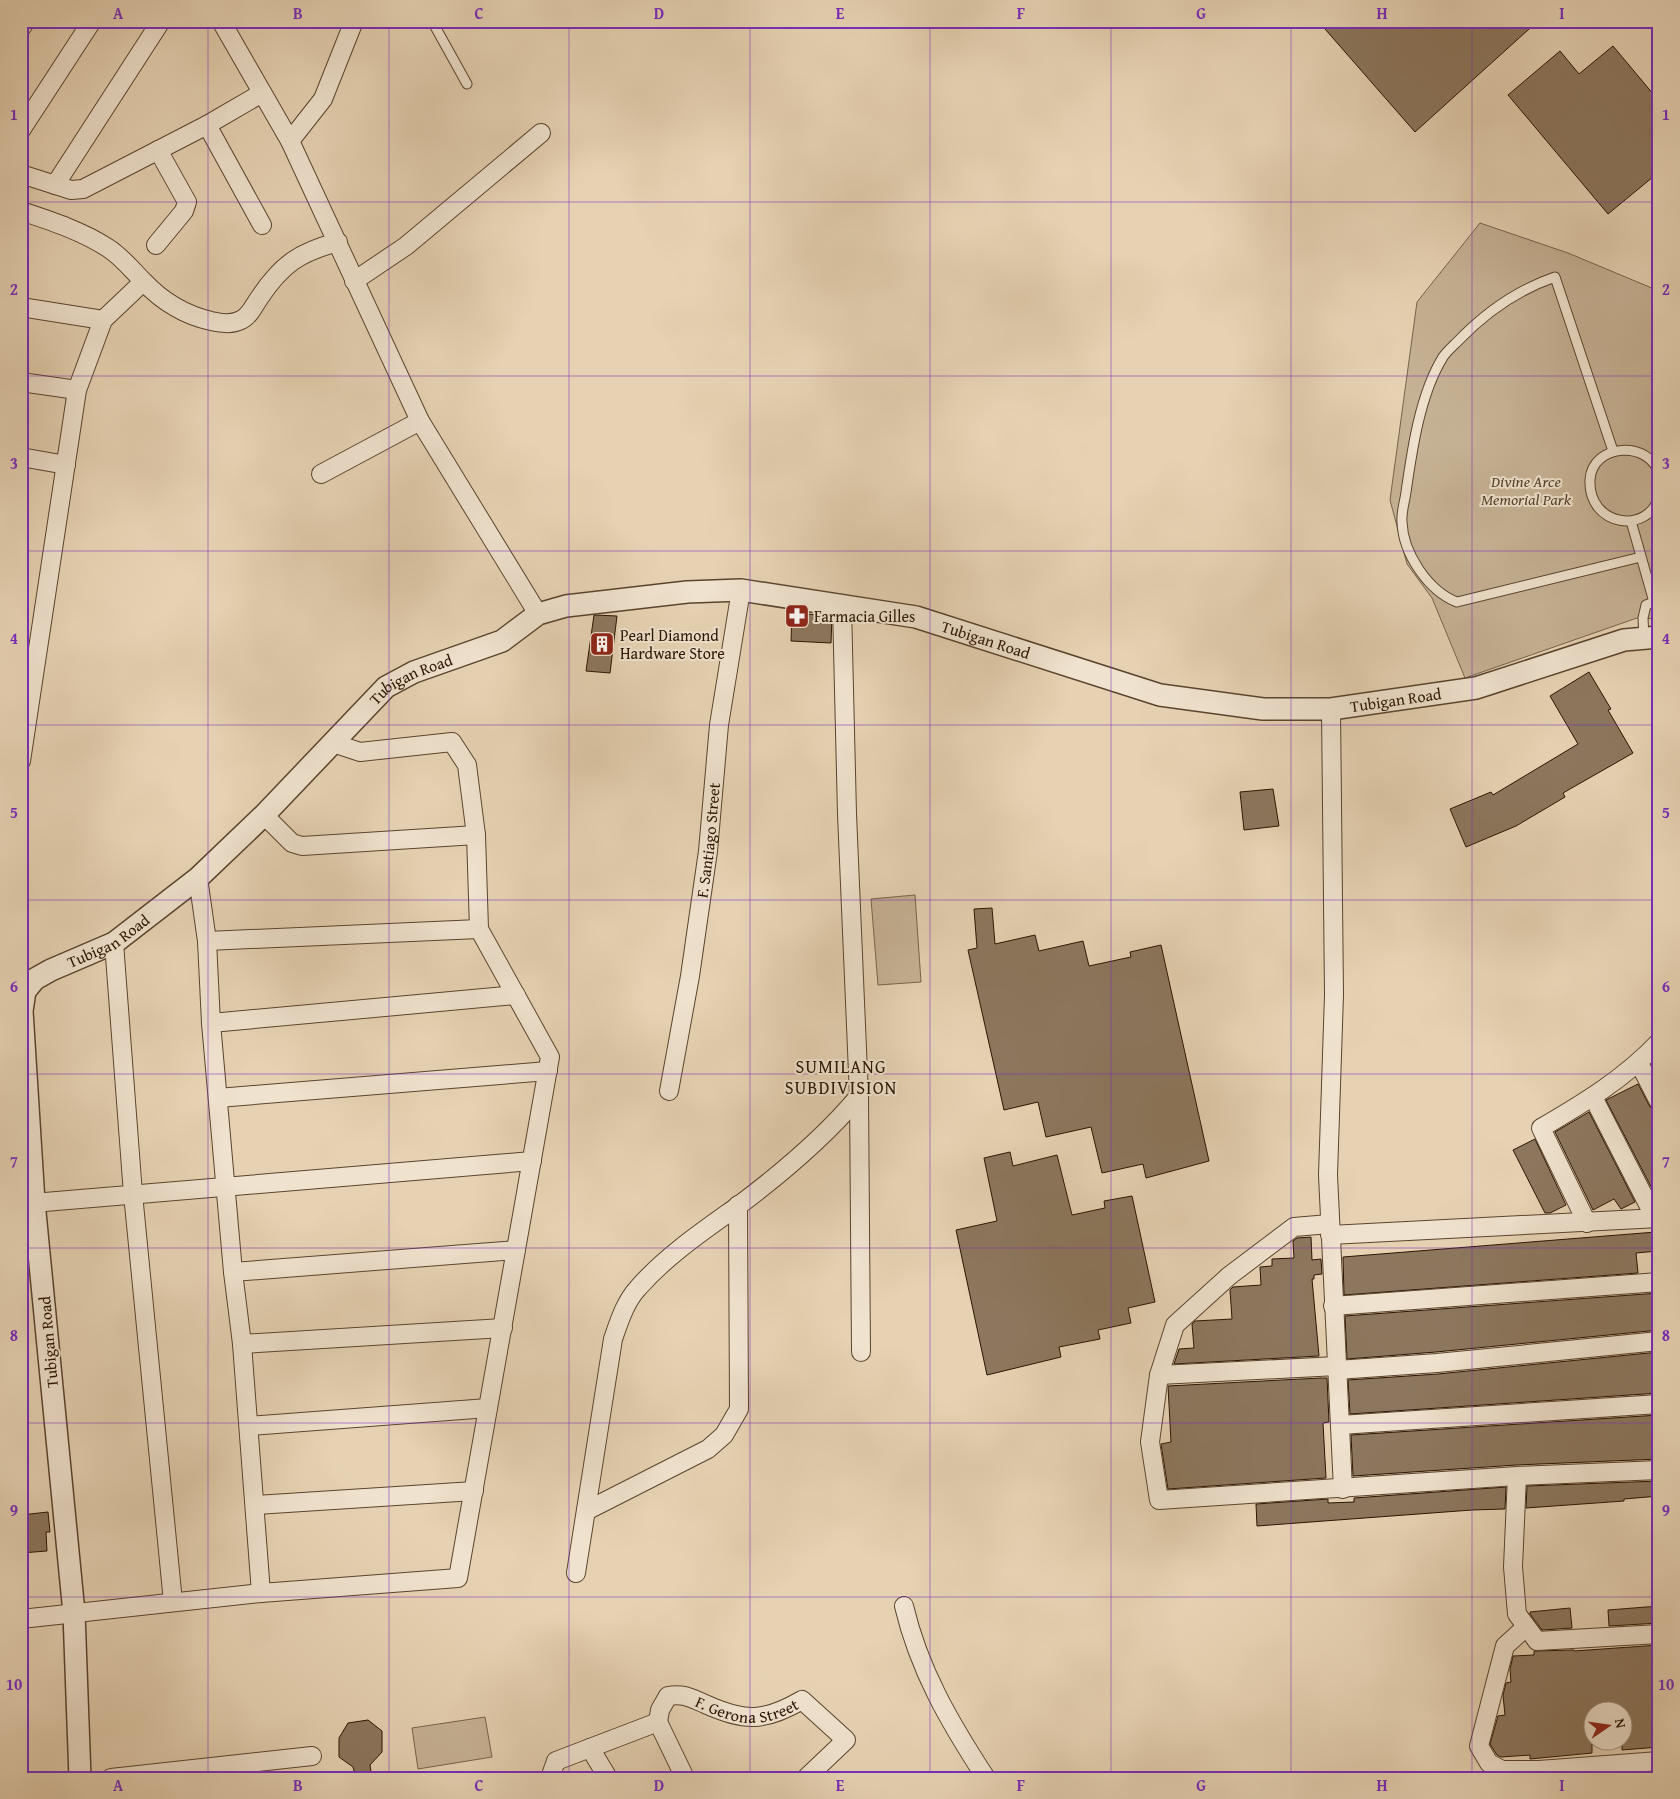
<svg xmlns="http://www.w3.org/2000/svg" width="1680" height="1799" font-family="'Gentium Book Plus',serif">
  <rect width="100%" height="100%" fill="#e6d2b3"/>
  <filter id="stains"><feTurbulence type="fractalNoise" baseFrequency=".004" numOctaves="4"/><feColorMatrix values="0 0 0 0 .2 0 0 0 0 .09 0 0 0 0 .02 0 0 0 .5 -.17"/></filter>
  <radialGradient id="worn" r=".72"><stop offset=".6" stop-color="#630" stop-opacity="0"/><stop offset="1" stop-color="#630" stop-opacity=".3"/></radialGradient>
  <path fill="#c6b295" stroke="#78634c" d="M 1480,223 L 1568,253 L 1659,291 L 1659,619 L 1637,618 L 1465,678 L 1432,598 L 1407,564 L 1390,500 L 1417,302 Z
    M 915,895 L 921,982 L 878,985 L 871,899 Z
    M 485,1717 L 492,1757 L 418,1769 L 412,1728 Z"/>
  <path fill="#8c775e" stroke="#2b1402" d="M 1318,21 L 1538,21 L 1415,132 Z
    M 1613,46 L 1659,101 L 1659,172 L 1608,214 L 1508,95 L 1560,51 L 1579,74 Z
    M 792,612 L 832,617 L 831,643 L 791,641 Z
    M 594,615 L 617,616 L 610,673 L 586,671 Z
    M 1589,672 L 1611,709 L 1608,710 L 1633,753 L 1563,793 L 1565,797 L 1516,826 L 1466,847 L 1450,809 L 1491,792 L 1493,795 L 1578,744 L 1550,696 Z
    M 1273,789 L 1279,826 L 1244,830 L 1240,792 Z
    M 992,908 L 995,944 L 1035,935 L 1039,951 L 1083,941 L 1089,966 L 1131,957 L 1130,952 L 1161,945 L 1209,1161 L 1146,1178 L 1143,1164 L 1102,1173 L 1091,1127 L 1046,1137 L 1038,1102 L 1004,1110 L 968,950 L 977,948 L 974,909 Z
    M 1638,1084 L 1650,1107 L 1659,1113 L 1659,1202 L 1606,1100 Z
    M 1589,1112 L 1635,1202 L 1621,1209 L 1614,1199 L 1593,1210 L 1555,1132 Z
    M 1535,1139 L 1566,1205 L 1550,1213 L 1545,1213 L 1513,1150 Z
    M 1010,1152 L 1013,1166 L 1057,1155 L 1072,1215 L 1105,1208 L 1104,1201 L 1132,1196 L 1155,1302 L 1128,1308 L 1131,1323 L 1098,1330 L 1100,1339 L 1059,1347 L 1061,1357 L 987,1375 L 956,1230 L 997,1221 L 984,1158 Z
    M 1656,1232 L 1658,1251 L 1636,1253 L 1638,1273 L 1344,1295 L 1343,1257 Z
    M 1311,1237 L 1312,1260 L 1321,1259 L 1322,1274 L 1314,1275 L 1314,1279 L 1312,1279 L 1319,1356 L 1174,1364 L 1179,1349 L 1194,1348 L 1192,1324 L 1195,1321 L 1232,1319 L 1230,1290 L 1233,1287 L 1261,1285 L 1260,1267 L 1272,1266 L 1272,1259 L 1294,1258 L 1293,1241 L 1297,1238 Z
    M 1659,1293 L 1659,1330 L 1436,1352 L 1347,1359 L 1345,1316 Z
    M 1659,1352 L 1659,1393 L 1350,1414 L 1348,1380 L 1438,1374 Z
    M 1320,1378 L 1327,1378 L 1329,1422 L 1323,1423 L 1326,1478 L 1168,1489 L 1161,1444 L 1171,1442 L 1168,1386 Z
    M 1659,1415 L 1659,1459 L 1516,1465 L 1353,1476 L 1351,1435 Z
    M 1659,1481 L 1659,1496 L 1624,1499 L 1624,1501 L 1526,1508 L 1527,1486 Z
    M 1506,1487 L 1505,1509 L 1472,1510 L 1257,1526 L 1256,1504 L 1328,1499 L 1328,1503 L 1354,1502 L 1354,1498 Z
    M 48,1512 L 50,1532 L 46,1532 L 47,1551 L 21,1553 L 21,1515 Z
    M 1659,1606 L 1659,1623 L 1609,1626 L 1608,1610 Z
    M 1570,1608 L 1572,1628 L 1542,1630 L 1530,1614 L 1530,1612 Z
    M 1659,1645 L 1659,1747 L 1622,1750 L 1622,1712 L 1592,1712 L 1592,1753 L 1530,1759 L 1530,1755 L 1501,1757 L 1497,1755 L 1490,1744 L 1498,1716 L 1505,1715 L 1503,1695 L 1506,1683 L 1511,1682 L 1510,1669 L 1513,1656 L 1534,1655 L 1534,1651 L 1574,1650 L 1574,1651 Z
    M 368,1720 L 382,1731 L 382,1752 L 370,1765 L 372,1778 L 356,1778 L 353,1767 L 339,1757 L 339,1738 L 348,1723 Z"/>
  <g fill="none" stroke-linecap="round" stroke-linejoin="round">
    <defs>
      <path id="service" d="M 432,21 L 467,84
        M 1613,451 L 1555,277 C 1517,290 1486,312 1458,341 C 1453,346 1447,351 1443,357 C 1420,394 1412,450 1406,492 C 1405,501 1401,512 1402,522 C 1403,553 1428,591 1457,602 L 1641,557
        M 1659,474 C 1650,440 1592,443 1590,480 C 1588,527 1649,535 1659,496
        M 1631,521 L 1654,602 L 1659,606
        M 1644,637 L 1643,618 L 1646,605 L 1654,602"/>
      <g id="minor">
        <path d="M 221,21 L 290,141 L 420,421 L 538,614"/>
        <path d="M 21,28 L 26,21"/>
        <path d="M 207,125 L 262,225"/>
        <path d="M 21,130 L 92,21"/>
        <path d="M 290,141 L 323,99 L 354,21"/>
        <path d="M 21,174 L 71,190 L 83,189 L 207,125 L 262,93"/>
        <path d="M 55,185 L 161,21"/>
        <path d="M 21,211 C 51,221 82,231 108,248 C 122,257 132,270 144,282 C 162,301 185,315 211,321 C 221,323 231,325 241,320 C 250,316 254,305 260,297 C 282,264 300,252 338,242"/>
        <path d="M 156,245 L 184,211 L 187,202 L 158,150"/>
        <path d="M 354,281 L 406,246 L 541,133"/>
        <path d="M 21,307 L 103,320"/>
        <path d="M 21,382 L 77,390"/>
        <path d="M 21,457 L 66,465"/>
        <path d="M 321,474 L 420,421"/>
        <path d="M 842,606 L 847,814 L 859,1096 L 861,1352"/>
        <path d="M 1331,709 L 1334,995 L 1328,1175 L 1343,1489"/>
        <path d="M 21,761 L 77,390 L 103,320 L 143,282"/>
        <path d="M 264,815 L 292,843 L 302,846 L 476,835"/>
        <path d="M 198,878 L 207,941 L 211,1023 L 233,1272 L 242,1344 L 261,1593"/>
        <path d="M 207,941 L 479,929"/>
        <path d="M 114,943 L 133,1194 L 173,1602"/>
        <path d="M 211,1023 L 516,995"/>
        <path d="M 1639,1063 L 1659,1102"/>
        <path id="s1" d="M 669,1091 L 690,976 L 708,851 L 719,725 L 741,590"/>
        <path d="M 1593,1097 L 1655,1218"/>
        <path d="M 218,1098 L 548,1071"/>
        <path d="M 21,1204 L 532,1161"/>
        <path d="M 1587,1223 L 1541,1128 C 1584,1103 1625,1078 1659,1042"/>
        <path d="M 1329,1224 L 1294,1227 L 1229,1276 L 1175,1325 L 1159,1375 L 1150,1442 L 1159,1500 L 1517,1476 L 1659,1470"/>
        <path d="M 1330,1235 L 1659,1218"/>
        <path d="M 233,1272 L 516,1250"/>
        <path d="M 1333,1306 L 1659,1282"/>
        <path d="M 242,1344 L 503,1328"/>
        <path d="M 1337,1370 L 1437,1363 L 1659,1341"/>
        <path d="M 1159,1375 L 1337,1366"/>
        <path d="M 1340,1425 L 1659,1404"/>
        <path d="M 249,1426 L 488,1408"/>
        <path d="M 1517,1476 L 1513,1567 L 1517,1614 L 1537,1641 L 1659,1634"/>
        <path d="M 256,1505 L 474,1491"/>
        <path d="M 586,1511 L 708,1449 L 724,1435 L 739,1409 L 738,1205"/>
        <path d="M 576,1573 L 613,1339 C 619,1322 625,1302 638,1288 C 666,1256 703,1231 738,1206 C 782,1173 824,1138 859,1096"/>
        <path d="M 904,1606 C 919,1670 950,1723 986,1778"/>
        <path d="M 21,1619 L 261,1593 L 458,1578 L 550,1057 L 479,929 L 476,835 L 467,765 L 452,742 L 360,752 L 333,743"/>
        <path d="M 1526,1627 L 1505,1646 L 1479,1746 L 1489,1763 L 1502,1770 L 1539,1770 L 1659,1761"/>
        <path id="s2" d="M 658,1722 L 660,1710 L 668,1696 C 683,1693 691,1698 705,1704 C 745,1722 764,1722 802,1700 L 846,1740 L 806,1778"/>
        <path d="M 590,1748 L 608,1778"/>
        <path d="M 111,1778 L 312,1756"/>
        <path d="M 550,1778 L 556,1761 L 658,1722 L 685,1778"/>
      </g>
      <g id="tertiary">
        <path id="s3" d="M 80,1778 L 74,1613 L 34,1202 L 22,1011 L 25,991 L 35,979 L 51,970 L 114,943 L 198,878 L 264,815 L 386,687 L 414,672 L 502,641 L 538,614 L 566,606 L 687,592 L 741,590 L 916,617 L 1160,695 L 1263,709 L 1331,709 L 1476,688 L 1624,640 L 1659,637"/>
      </g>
    </defs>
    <use href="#service" stroke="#5a442e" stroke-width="11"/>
    <use href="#minor" stroke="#5a442e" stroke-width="20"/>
    <use href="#tertiary" stroke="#5a442e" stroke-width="24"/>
    <use href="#service" stroke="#efe2ce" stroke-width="9"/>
    <use href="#minor" stroke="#efe2ce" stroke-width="18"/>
    <use href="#tertiary" stroke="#efe2ce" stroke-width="21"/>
  </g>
  <path fill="none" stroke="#7b2cbf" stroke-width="1" stroke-opacity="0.55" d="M 208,21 L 208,1778M 389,21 L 389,1778M 569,21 L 569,1778M 750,21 L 750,1778M 930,21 L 930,1778M 1111,21 L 1111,1778M 1291,21 L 1291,1778M 1472,21 L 1472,1778M 21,202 L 1659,202M 21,376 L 1659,376M 21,551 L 1659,551M 21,725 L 1659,725M 21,900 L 1659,900M 21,1074 L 1659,1074M 21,1248 L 1659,1248M 21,1423 L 1659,1423M 21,1597 L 1659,1597"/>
  <defs>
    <symbol id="pharmacy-square" viewBox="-11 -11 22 22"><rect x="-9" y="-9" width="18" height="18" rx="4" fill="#8f2418" stroke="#efe2ce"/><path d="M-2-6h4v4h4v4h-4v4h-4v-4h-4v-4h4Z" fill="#fff"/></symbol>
    <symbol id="building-square" viewBox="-11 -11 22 22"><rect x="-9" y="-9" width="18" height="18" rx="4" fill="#8f2418" stroke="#efe2ce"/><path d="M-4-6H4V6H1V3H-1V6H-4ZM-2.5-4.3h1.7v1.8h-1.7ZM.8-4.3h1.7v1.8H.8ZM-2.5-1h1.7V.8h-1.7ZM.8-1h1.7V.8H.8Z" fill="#fff"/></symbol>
  </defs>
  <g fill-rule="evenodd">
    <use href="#pharmacy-square" x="783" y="602" width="28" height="28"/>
    <use href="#building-square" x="588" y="630" width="28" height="28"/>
  </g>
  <g text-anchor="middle" stroke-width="4" stroke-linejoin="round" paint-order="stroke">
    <g font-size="16" font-style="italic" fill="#5a432e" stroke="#efe2ce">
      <text x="1526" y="487">Divine Arce<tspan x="1526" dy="18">Memorial Park</tspan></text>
    </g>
    <g font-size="16" fill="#2b1402" stroke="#efe2ce" text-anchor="start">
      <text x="814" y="622">Farmacia Gilles</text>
      <text x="620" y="641">Pearl Diamond<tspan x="620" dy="18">Hardware Store</tspan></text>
    </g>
    <g font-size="16" fill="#2b1402" stroke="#efe2ce">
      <text dy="6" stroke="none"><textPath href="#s3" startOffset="1892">Tubigan Road</textPath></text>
      <text dy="6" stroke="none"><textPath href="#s3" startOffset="1292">Tubigan Road</textPath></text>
      <text dy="6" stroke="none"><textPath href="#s3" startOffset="2312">Tubigan Road</textPath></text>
      <text dy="6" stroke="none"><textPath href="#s1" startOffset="254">F. Santiago Street</textPath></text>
      <text dy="6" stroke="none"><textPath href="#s3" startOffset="888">Tubigan Road</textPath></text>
      <text transform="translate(48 1342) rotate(-95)" y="6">Tubigan Road</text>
      <text dy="6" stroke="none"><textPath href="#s2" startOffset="111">F. Gerona Street</textPath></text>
    </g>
    <g font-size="18" letter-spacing="1" fill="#2b1402" stroke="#efe2ce">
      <text x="841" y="1073">SUMILANG<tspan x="841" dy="21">SUBDIVISION</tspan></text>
    </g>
  </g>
  <rect width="1680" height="1799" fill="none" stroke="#e6d2b3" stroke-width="55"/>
  <g transform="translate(1608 1726) rotate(77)"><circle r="24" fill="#efe2ce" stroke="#a1907c"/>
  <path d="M0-4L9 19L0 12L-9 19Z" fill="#8f2418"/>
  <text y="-8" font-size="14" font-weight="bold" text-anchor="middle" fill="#2b1402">N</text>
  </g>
  <rect x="28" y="28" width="1624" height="1744" fill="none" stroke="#7b2cbf" stroke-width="2"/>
  <g font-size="16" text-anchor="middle" font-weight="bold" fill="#7b2cbf">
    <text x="118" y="19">A</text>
    <text x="298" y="19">B</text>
    <text x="479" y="19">C</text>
    <text x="659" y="19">D</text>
    <text x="840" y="19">E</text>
    <text x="1021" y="19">F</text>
    <text x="1201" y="19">G</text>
    <text x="1382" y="19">H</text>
    <text x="1562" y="19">I</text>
    <text x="14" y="120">1</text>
    <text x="1666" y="120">1</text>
    <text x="14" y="295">2</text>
    <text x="1666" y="295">2</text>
    <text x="14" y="469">3</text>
    <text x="1666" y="469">3</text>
    <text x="14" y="644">4</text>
    <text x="1666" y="644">4</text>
    <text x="14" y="818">5</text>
    <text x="1666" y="818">5</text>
    <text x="14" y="992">6</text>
    <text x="1666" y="992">6</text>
    <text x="14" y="1167">7</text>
    <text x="1666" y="1167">7</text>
    <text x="14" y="1341">8</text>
    <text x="1666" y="1341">8</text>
    <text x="14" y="1516">9</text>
    <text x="1666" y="1516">9</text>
    <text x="14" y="1690">10</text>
    <text x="1666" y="1690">10</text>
    <text x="118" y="1791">A</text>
    <text x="298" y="1791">B</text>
    <text x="479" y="1791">C</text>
    <text x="659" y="1791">D</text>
    <text x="840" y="1791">E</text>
    <text x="1021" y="1791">F</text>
    <text x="1201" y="1791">G</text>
    <text x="1382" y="1791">H</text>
    <text x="1562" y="1791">I</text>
  </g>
  <rect width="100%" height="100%" filter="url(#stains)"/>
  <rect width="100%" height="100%" fill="url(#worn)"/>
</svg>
